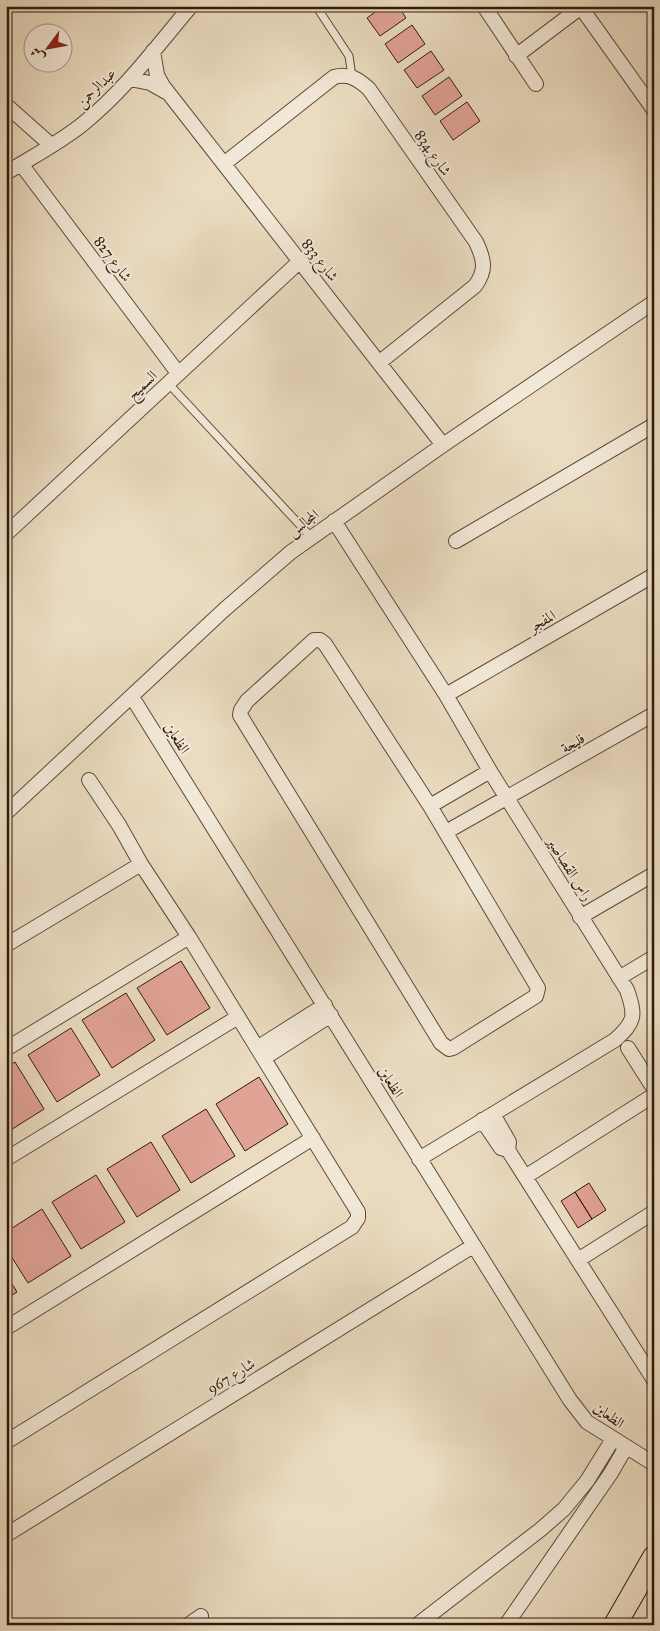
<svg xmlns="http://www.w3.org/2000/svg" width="660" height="1631" font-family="'IM FELL Great Primer',Amiri,serif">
  <rect width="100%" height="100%" fill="#ebdcc1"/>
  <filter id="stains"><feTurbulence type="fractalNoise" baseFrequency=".004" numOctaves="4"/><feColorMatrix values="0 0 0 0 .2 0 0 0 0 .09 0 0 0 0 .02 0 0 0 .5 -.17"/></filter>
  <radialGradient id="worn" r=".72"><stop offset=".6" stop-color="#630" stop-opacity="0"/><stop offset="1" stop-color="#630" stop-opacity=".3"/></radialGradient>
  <path fill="#e2a397" stroke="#2f1b0c" d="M 383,6 L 398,6 L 406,18 L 380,36 L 367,18 Z
    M 412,25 L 425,44 L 398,63 L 385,44 Z
    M 431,51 L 444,70 L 417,88 L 404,70 Z
    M 449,77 L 462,96 L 435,115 L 422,96 Z
    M 467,102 L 480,121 L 453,140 L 440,121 Z
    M 181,961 L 210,1008 L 167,1035 L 137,988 Z
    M 126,993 L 155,1040 L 112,1068 L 82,1020 Z
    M 71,1028 L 100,1075 L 57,1102 L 28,1055 Z
    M 15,1062 L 44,1109 L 6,1133 L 6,1068 Z
    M 259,1077 L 288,1124 L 245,1151 L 216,1104 Z
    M 206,1109 L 235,1156 L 191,1183 L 162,1136 Z
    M 151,1142 L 180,1190 L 137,1217 L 107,1169 Z
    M 96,1175 L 125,1222 L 81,1249 L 52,1202 Z
    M 589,1183 L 606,1210 L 592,1219 L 575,1192 Z
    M 575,1192 L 592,1219 L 578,1228 L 561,1201 Z
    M 42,1209 L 71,1256 L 28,1283 L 6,1248 L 6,1232 Z
    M 6,1274 L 17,1292 L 6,1299 Z"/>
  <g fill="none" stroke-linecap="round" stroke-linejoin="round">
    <defs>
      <path id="service" d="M 316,6 L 349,56 L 352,77
        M 168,383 L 311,537"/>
      <path id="minor" d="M 484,6 L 536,84
        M 580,6 L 654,110
        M 153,51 L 157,75 L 163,86 L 443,445
        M 516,56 L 581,7
        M 130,79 L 150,83 L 166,92
        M 6,105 L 51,145
        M 225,163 L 334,77 C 349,73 358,79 369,89 L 476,242 C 484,259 487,270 475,286 L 380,362
        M 21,164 L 178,373
        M 6,173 C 32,157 61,142 84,123 C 125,90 157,46 191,6
        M 334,521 L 446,695 L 490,771 L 627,990 C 636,1016 635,1022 615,1040 L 419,1159
        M 6,534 L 300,261
        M 456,541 L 654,425
        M 314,640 L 320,640 L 325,644 L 430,806 L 538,988 L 536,996 L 453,1048 L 449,1049 L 441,1043 L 240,715 L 241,710 L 247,701 Z
        M 446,695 L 654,575
        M 132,697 L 570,1400 L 587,1422 L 654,1464
        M 89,780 L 119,825 L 141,864
        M 430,806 L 490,771
        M 6,813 L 225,609 L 291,552 L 443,445 L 654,302
        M 446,832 L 654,714
        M 580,917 L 654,874
        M 6,945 L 141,864 L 189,937 L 358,1212 L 358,1218 L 352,1227 L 6,1442
        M 619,978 L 654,957
        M 257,1048 L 325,1005
        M 628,1048 L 654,1089
        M 6,1049 L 189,937
        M 264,1058 L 331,1015
        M 493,1114 L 509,1142 L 508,1150
        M 482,1120 L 501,1148 L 508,1150 L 654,1380
        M 6,1159 L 238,1017
        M 525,1177 L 654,1095
        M 578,1260 L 654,1212
        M 6,1328 L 313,1138
        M 6,1535 L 473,1246
        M 188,1625 L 201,1616
        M 417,1625 L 540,1530 L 564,1509 L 587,1481 L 613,1439
        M 506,1625 L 611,1473 L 626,1447"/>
      <path id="primary" d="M 615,1625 L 654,1557"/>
    </defs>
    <use href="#service" stroke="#5e4b39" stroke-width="9"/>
    <use href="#minor" stroke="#5e4b39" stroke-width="16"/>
    <use href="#primary" stroke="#2f1b0c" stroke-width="24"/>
    <use href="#service" stroke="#f2e8d7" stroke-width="7"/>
    <use href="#minor" stroke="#f2e8d7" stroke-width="14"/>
    <use href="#primary" stroke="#ebdcc1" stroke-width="22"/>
  </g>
  <g text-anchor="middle" stroke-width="4" stroke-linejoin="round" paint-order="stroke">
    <g font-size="15" fill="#2f1b0c" stroke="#f2e8d7">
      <text transform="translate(96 88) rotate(-45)" y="5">عبدالرحمن</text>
      <text transform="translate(433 153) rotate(55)" y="5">شارع 834</text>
      <text transform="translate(113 259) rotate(53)" y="5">شارع 827</text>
      <text transform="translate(320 260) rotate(52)" y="5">شارع 833</text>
      <text transform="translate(142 385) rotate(-43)" y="5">السميح</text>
      <text transform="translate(303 523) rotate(-37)" y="5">المجالس</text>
      <text transform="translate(542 621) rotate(-30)" y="5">المفجر</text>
      <text transform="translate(177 738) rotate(58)" y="5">الظعاين</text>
      <text transform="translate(573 743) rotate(-30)" y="5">فليحة</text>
      <text transform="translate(570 869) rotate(58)" y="5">راس القصاصير</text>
      <text transform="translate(391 1082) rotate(58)" y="5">الظعاين</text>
      <text transform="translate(231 1376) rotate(-32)" y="5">شارع 967</text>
      <text transform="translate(609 1415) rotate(36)" y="5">الظعاين</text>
    </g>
  </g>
  <rect width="660" height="1631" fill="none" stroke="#ebdcc1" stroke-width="25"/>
  <rect x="8" y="8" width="645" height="1616" fill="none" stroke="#2f1b0c" stroke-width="2.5"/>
  <rect x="12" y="12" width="635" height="1606" fill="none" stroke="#2f1b0c"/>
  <g transform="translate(48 48) rotate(238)"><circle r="24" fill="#f2e8d7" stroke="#a49686"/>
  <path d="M0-4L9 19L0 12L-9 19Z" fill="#8f2418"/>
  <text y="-8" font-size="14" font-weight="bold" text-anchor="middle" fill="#2f1b0c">ش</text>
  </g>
  <rect width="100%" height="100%" filter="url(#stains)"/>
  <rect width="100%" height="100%" fill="url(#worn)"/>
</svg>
